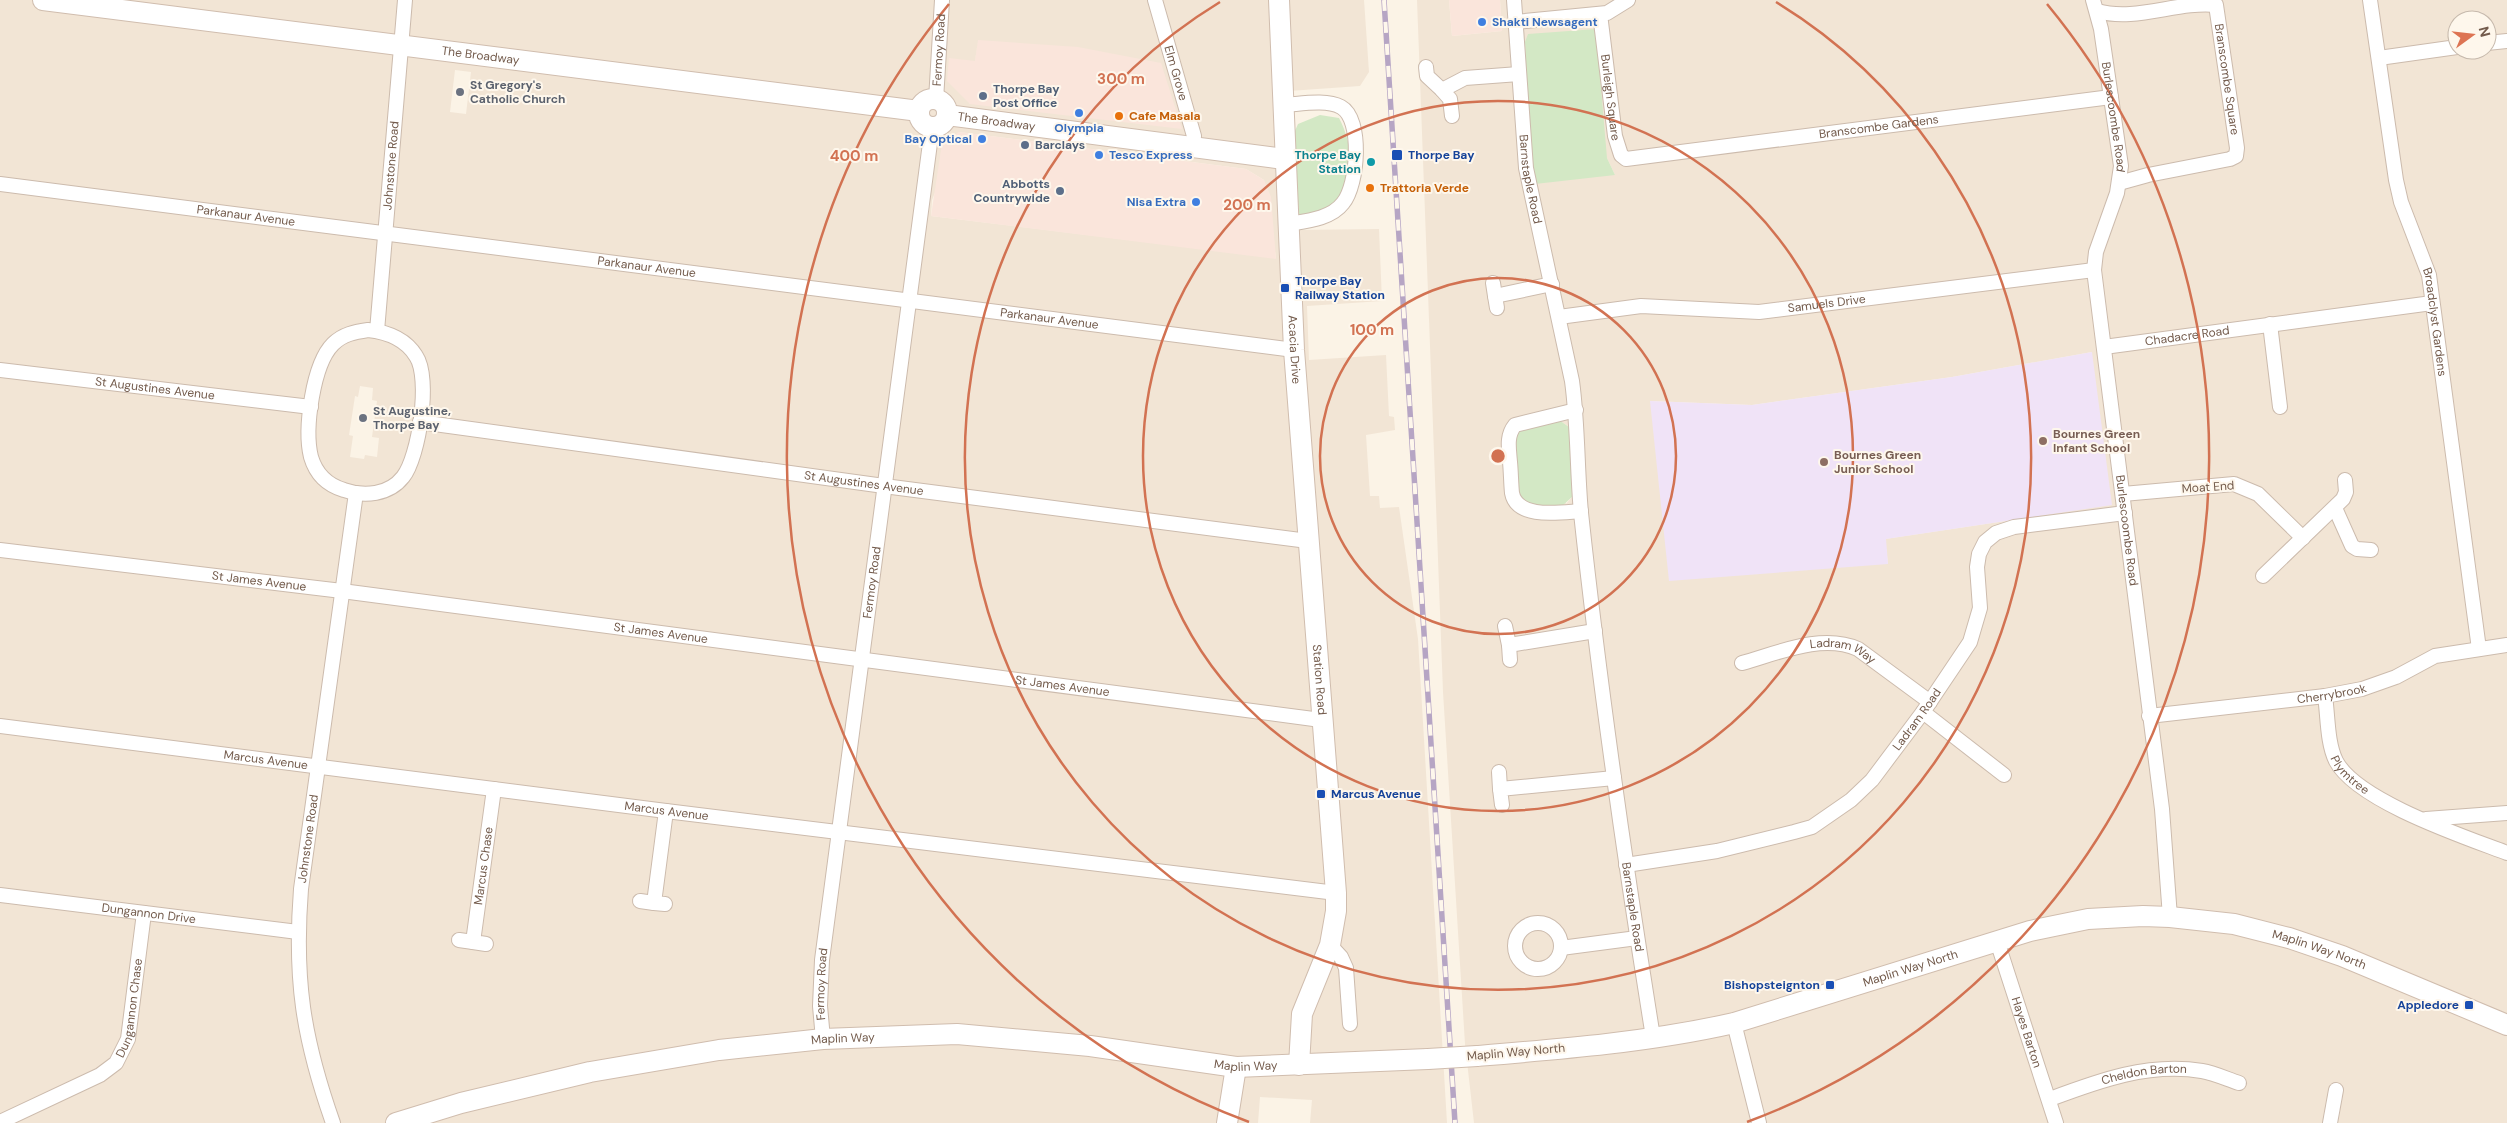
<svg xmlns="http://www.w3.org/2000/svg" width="2507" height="1123" font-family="'DM Sans',sans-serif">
  <rect width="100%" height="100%" fill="#fbf3e6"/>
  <path fill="#f2e5d5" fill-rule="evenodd" d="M 0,0 L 1364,0 L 1369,72 L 1360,86 L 1289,91 L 1296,230 L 1379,229 L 1382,301 L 1307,306 L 1309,360 L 1386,355 L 1389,416 L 1394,417 L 1395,430 L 1366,435 L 1370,496 L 1379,496 L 1380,508 L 1399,507 L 1418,639 L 1447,1123 L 1310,1123 L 1312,1100 L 1260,1097 L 1258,1123 L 0,1123 ZM 978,40 L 970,104 L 949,59 L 975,62 ZM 455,70 L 471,72 L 466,114 L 450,112 ZM 959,132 L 1246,169 L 1264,180 L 1276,258 L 931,216 L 932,200 ZM 360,386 L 373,388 L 372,400 L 377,401 L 372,437 L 379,438 L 377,457 L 365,455 L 364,459 L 350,457 L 353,436 L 349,435 L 355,396 L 358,397 Z
    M 1417,0 L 1449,0 L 1452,36 L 1502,31 L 1500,0 L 2507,0 L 2507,1123 L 1474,1123 L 1465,1044 L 1443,692 ZM 2457,20 L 2487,20 L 2487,50 L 2457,50 ZM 1525,42 L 1607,158 L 1615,175 L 1531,173 ZM 2092,352 L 2019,519 L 1885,539 L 1888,564 L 1650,401 L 1752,405 L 1952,377 ZM 1559,420 L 1569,427 L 1572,497 L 1566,504 Z"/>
  <path fill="#fae5db" d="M 1449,0 L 1500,0 L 1502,31 L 1452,36 Z
    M 978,40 L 1078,47 L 1161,63 L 1182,129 L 970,104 L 947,81 L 949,58 L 975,61 Z
    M 959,132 L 1246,169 L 1264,180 L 1271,197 L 1276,259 L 931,216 L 942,143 Z"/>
  <path fill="#f0e3f7" d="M 2092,352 L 2112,505 L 1886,539 L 1888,564 L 1669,581 L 1650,401 L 1752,405 L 1952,377 Z"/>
  <path fill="#d3e8c5" d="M 1596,29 L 1607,158 L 1615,175 L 1535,184 L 1531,173 L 1525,42 L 1528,34 Z
    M 1320,115 L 1339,118 C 1348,134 1356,167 1348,184 C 1344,193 1338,201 1333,209 L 1299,218 L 1294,133 L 1298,124 Z
    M 1559,420 L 1569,427 L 1570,432 L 1572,497 L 1561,507 L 1531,506 L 1518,495 L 1513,437 L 1521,427 Z"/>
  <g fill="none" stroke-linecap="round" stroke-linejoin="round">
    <defs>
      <g id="street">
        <path id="s1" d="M 1155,0 L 1194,136 L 1193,147"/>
        <path id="s2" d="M 1514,0 L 1526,168 L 1572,381 C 1578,425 1577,469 1581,513 C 1600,689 1625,863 1653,1037"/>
        <path id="s3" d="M 2093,0 L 2101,29 L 2121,166 L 2117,193 L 2096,252 L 2094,270 L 2162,809 L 2170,917"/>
        <path id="s4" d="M 2370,0 L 2396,180 L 2401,202 L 2429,275 L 2479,649"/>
        <path id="s5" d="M 2097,11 C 2136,22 2177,1 2216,5 L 2237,148 L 2236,156 L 2230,159 L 2148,175 L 2119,183"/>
        <path id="s6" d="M 1600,14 L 1615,136 L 1621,155 L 1626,159 L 2111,97"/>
        <path d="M 1515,22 L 1607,13 L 1628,0"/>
        <path d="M 2487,43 L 2507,41"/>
        <path d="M 2379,58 L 2457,47"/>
        <path d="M 1426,67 L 1427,76 L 1442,90"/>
        <path id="s7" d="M 936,100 L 942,0"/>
        <path d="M 1284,105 C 1301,104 1326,99 1341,107 C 1363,119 1358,185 1343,203 C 1331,219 1306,221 1288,224"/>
        <path d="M 1452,116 L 1450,99 L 1442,90 L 1465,78 L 1519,74"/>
        <path id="s8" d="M 0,184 L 1294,350"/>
        <path d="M 1493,283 L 1495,296 L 1552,284"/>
        <path d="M 1495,296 L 1497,308"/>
        <path id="s9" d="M 1559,317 L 1641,306 L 1759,312 L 2094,270"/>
        <path d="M 2270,324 L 2280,407"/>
        <path d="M 368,330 C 387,332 405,338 416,356 C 431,378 419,457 403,477 C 389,495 364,497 344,490 C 327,485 316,474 311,457 C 304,429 313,364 333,344 C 343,334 355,332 368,330 Z"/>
        <path id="s10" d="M 377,331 L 405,0"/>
        <path id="s11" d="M 2104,347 L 2432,303"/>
        <path id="s12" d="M 0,370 L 311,407"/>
        <path d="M 1576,410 L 1515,425 C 1506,436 1509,449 1510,462 C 1511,472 1511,483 1512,493 C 1517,520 1562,512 1581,511"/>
        <path id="s13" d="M 420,422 L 884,486 L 1308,541"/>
        <path d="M 2123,494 L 2234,484 L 2258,494 L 2303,538"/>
        <path d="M 2335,508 L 2352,546 L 2357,549 L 2371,550"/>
        <path id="s14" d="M 0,550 L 342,591 L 1321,720"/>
        <path d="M 2263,576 L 2343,499 L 2346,492 L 2345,480"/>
        <path d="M 1505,626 L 1509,645"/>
        <path d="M 1510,660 L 1509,645 L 1595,631"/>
        <path id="s15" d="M 1742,663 C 1778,653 1822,633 1858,649 L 1930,702"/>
        <path id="s16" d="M 2325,696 C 2328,716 2327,743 2336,761 C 2357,801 2465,837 2507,853"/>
        <path d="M 1923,712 L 2004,775"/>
        <path id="s17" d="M 2149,716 L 2325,696 L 2362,689 L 2396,677 L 2435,656 L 2507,645"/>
        <path id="s18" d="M 0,726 L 666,811 L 1336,893"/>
        <path d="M 1499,772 L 1500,789"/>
        <path d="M 1502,805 L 1500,789 L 1614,778"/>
        <path d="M 2426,819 L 2507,813"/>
        <path id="s19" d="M 1626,865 L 1717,851 L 1794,832 L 1812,827 L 1851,800 L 1872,780 L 1923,712 L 1970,642 L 1980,608 L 1977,567 L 1979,554 L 1985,542 L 1996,533 L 2014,527 L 2125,513"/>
        <path id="s20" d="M 0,895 L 298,932"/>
        <path d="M 640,901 L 654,903"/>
        <path d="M 665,904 L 654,903 L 666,811"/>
        <circle cx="1538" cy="946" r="23"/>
        <path d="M 459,940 L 473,942"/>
        <path id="s21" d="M 1997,941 L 2056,1123"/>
        <path id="s22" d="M 486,944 L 473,942 L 494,789"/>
        <path d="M 1330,945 L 1341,957 L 1346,968 L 1350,1024"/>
        <path d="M 1561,948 L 1637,938"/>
        <path d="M 1734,1023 L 1759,1123"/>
        <path id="s23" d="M 823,1039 L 820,1006 L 822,960 L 932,128"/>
        <path id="s24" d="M 2050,1099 C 2098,1081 2149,1062 2202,1071 C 2214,1073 2227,1079 2239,1083"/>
        <path id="s25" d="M 0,1122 L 100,1075 L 116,1063 L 128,1039 L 144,913"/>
        <path id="s26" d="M 333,1123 C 303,1038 294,979 301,889 L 356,493"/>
        <path d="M 2330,1123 L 2336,1090"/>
      </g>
      <g id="secondary">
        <path id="s27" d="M 43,0 L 919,111"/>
        <path id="s28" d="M 1279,0 L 1294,350 L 1336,893 L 1336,911 L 1330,945 L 1302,1014 L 1299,1065"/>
        <circle cx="933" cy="113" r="14"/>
        <path id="s29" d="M 947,115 L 1284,159"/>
        <path id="s30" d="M 1477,1056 C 1563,1049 1650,1042 1734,1023 L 2030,931 L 2088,919 L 2143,916 L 2170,917 L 2234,924 L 2289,938 L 2342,956 L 2507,1025"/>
        <path id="s31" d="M 396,1123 L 461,1103 L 590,1072 L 719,1050 L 823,1039 L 957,1034 L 1090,1046 L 1236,1067 L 1428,1059"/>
        <path d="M 1227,1123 L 1236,1067"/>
      </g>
    </defs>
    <use href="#street" stroke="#ccbbad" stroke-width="16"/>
    <use href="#secondary" stroke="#d0bdae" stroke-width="22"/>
    <use href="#street" stroke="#fff" stroke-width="14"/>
    <use href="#secondary" stroke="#fff" stroke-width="20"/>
    <defs>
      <path id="rail" d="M 1384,0 L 1455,1123"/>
    </defs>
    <use href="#rail" stroke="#b6a5c4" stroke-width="5.5"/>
    <use href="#rail" stroke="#fef7ec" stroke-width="4" stroke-dasharray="11" stroke-linecap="butt"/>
    <defs>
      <path id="secondary-bridge" d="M 1428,1059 L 1477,1056"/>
    </defs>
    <use href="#secondary-bridge" stroke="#d0bdae" stroke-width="22" stroke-linecap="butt"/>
    <use href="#secondary-bridge" stroke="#fff" stroke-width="20"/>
  </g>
  <g fill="none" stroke="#d27252" stroke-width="2.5">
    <circle cx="1498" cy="456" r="178"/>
    <circle cx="1498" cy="456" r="355"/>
    <path d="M1776 2A533 533 0 1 1 1220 2"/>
    <path d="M1249 1122A711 711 0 0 1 949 4M2047 4A711 711 0 0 1 1747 1122"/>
  </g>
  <g fill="#3f7fe0" stroke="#fef7ec" stroke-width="2">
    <circle cx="1482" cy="22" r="5"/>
    <circle cx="1079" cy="113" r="5"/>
    <circle cx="982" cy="139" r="5"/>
    <circle cx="1099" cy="155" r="5"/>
    <circle cx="1196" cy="202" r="5"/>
  </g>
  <g fill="#6b7280" stroke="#fef7ec" stroke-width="2">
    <circle cx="460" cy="92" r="5"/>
    <circle cx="363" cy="418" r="5"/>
  </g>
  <g fill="#5c6f8a" stroke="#fef7ec" stroke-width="2">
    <circle cx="983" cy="96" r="5"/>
    <circle cx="1025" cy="145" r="5"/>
    <circle cx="1060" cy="191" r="5"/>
  </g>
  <g fill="#e8710a" stroke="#fef7ec" stroke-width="2">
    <circle cx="1119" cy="116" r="5"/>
    <circle cx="1370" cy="188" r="5"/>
  </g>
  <g fill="#1a4fb4" stroke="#fef7ec" stroke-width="2">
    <rect x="1391" y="149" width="12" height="12" rx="2.5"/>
    <rect x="1280" y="283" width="10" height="10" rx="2.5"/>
    <rect x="1316" y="789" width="10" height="10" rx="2.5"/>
    <rect x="1825" y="980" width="10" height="10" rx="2.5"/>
    <rect x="2464" y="1000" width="10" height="10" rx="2.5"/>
  </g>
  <circle fill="#0f9aa8" stroke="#fef7ec" stroke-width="2" cx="1371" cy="162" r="5"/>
  <g fill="#8d6e63" stroke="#fef7ec" stroke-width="2">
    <circle cx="2043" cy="441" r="5"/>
    <circle cx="1824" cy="462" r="5"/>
  </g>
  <g text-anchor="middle" stroke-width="4" stroke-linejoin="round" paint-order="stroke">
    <g font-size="12" font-weight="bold" fill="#366cbe" stroke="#fef7ec" text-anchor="start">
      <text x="1492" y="26">Shakti Newsagent</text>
      <text x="1079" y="132" text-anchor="middle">Olympia</text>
      <text x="972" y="143" text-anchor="end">Bay Optical</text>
      <text x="1109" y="159">Tesco Express</text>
      <text x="1186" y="206" text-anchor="end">Nisa Extra</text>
    </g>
    <g font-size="12" fill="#735b4c" stroke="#fef7ec">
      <text dy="4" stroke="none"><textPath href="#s7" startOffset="50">Fermoy Road</textPath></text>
      <text dy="4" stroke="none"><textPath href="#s27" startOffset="441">The Broadway</textPath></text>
      <text dy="4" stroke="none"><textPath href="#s1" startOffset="76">Elm Grove</textPath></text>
      <text dy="4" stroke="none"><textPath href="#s5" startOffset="195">Branscombe Square</textPath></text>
      <text dy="4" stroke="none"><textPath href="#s6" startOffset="84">Burleigh Square</textPath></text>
      <text dy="4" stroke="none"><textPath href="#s3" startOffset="119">Burlescoombe Road</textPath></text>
      <text dy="4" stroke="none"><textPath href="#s29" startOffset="50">The Broadway</textPath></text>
      <text dy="4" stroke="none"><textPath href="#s6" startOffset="404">Branscombe Gardens</textPath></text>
      <text dy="4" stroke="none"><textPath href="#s10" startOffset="166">Johnstone Road</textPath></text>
      <text dy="4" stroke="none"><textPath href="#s2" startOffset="180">Barnstaple Road</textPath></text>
      <text dy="4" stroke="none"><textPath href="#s8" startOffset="248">Parkanaur Avenue</textPath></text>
      <text dy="4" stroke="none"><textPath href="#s8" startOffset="652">Parkanaur Avenue</textPath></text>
      <text dy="4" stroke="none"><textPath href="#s9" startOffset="269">Samuels Drive</textPath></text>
      <text dy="4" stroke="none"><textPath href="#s8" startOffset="1058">Parkanaur Avenue</textPath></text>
      <text dy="4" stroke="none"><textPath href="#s4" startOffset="330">Broadclyst Gardens</textPath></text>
      <text dy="4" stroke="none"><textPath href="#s11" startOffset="84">Chadacre Road</textPath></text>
      <text dy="4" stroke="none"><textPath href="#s28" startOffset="350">Acacia Drive</textPath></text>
      <text dy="4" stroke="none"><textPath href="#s12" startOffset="156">St Augustines Avenue</textPath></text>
      <text dy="4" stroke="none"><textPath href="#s13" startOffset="448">St Augustines Avenue</textPath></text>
      <text transform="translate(2208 487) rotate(-4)" y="4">Moat End</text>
      <text dy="4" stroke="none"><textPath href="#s3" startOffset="539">Burlescoombe Road</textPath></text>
      <text dy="4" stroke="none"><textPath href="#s14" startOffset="261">St James Avenue</textPath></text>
      <text dy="4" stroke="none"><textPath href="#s23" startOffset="460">Fermoy Road</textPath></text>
      <text dy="4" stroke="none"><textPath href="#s14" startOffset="666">St James Avenue</textPath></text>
      <text dy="4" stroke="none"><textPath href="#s15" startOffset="105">Ladram Way</textPath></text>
      <text dy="4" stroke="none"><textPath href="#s28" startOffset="681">Station Road</textPath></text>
      <text dy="4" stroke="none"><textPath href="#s14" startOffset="1071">St James Avenue</textPath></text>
      <text dy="4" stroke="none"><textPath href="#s17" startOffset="184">Cherrybrook</textPath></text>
      <text dy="4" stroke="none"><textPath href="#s19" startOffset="342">Ladram Road</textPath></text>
      <text dy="4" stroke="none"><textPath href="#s18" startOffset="268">Marcus Avenue</textPath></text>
      <text dy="4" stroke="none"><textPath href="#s16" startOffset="86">Plymtree</textPath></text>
      <text dy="4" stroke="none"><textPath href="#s18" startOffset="672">Marcus Avenue</textPath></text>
      <text dy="4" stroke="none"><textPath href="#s26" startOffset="289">Johnstone Road</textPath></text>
      <text dy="4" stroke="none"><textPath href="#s22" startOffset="90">Marcus Chase</textPath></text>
      <text dy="4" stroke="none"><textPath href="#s2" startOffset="916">Barnstaple Road</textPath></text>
      <text dy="4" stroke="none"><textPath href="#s20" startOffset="150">Dungannon Drive</textPath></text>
      <text dy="4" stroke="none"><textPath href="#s30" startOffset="864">Maplin Way North</textPath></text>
      <text dy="4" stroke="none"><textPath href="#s30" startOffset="444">Maplin Way North</textPath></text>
      <text dy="4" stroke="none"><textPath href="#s23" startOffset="55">Fermoy Road</textPath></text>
      <text dy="4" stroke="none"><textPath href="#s25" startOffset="188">Dungannon Chase</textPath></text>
      <text dy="4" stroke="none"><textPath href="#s21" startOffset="96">Hayes Barton</textPath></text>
      <text dy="4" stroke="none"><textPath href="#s31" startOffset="456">Maplin Way</textPath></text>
      <text transform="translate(1516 1052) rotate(-5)" y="4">Maplin Way North</text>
      <text dy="4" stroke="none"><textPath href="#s31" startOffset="861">Maplin Way</textPath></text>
      <text dy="4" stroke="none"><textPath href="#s24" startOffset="98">Cheldon Barton</textPath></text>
    </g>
    <g font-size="12" font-weight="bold" fill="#5b616d" stroke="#fef7ec" text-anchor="start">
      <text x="470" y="89">St Gregory's<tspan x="470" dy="14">Catholic Church</tspan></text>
      <text x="373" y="415">St Augustine,<tspan x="373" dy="14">Thorpe Bay</tspan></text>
    </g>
    <g font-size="12" font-weight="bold" fill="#4e5e75" stroke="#fef7ec" text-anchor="start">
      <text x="993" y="93">Thorpe Bay<tspan x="993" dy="14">Post Office</tspan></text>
      <text x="1035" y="149">Barclays</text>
      <text x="1050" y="188" text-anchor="end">Abbotts<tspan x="1050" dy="14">Countrywide</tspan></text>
    </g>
    <g font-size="12" font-weight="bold" fill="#c56008" stroke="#fef7ec" text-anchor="start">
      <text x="1129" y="120">Cafe Masala</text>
      <text x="1380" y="192">Trattoria Verde</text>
    </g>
    <g font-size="12" font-weight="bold" fill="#0d838f" stroke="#fef7ec" text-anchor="end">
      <text x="1361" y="159">Thorpe Bay<tspan x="1361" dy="14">Station</tspan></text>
    </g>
    <g font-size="12" font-weight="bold" fill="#164399" stroke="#fef7ec" text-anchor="start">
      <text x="1408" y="159">Thorpe Bay</text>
      <text x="1295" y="285">Thorpe Bay<tspan x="1295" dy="14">Railway Station</tspan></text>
      <text x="1331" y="798">Marcus Avenue</text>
      <text x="1820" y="989" text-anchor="end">Bishopsteignton</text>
      <text x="2459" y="1009" text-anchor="end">Appledore</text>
    </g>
    <g font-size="12" font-weight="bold" fill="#785e54" stroke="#fef7ec" text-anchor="start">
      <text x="2053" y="438">Bournes Green<tspan x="2053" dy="14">Infant School</tspan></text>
      <text x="1834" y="459">Bournes Green<tspan x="1834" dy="14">Junior School</tspan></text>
    </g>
  </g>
  <circle cx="1498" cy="456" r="8" fill="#d27252" stroke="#fef7ec" stroke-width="2.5"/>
  <g font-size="15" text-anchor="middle" font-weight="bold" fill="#d27252" stroke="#fef7ec" stroke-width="4" stroke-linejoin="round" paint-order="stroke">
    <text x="1121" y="84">300 m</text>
    <text x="854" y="161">400 m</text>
    <text x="1247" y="210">200 m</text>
    <text x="1372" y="335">100 m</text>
  </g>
  <g transform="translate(2472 35) rotate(75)"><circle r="24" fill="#fef7ec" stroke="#c6b9ac"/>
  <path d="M0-4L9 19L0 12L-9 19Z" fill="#dd7453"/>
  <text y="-8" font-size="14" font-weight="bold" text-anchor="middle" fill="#735b4c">N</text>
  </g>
</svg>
